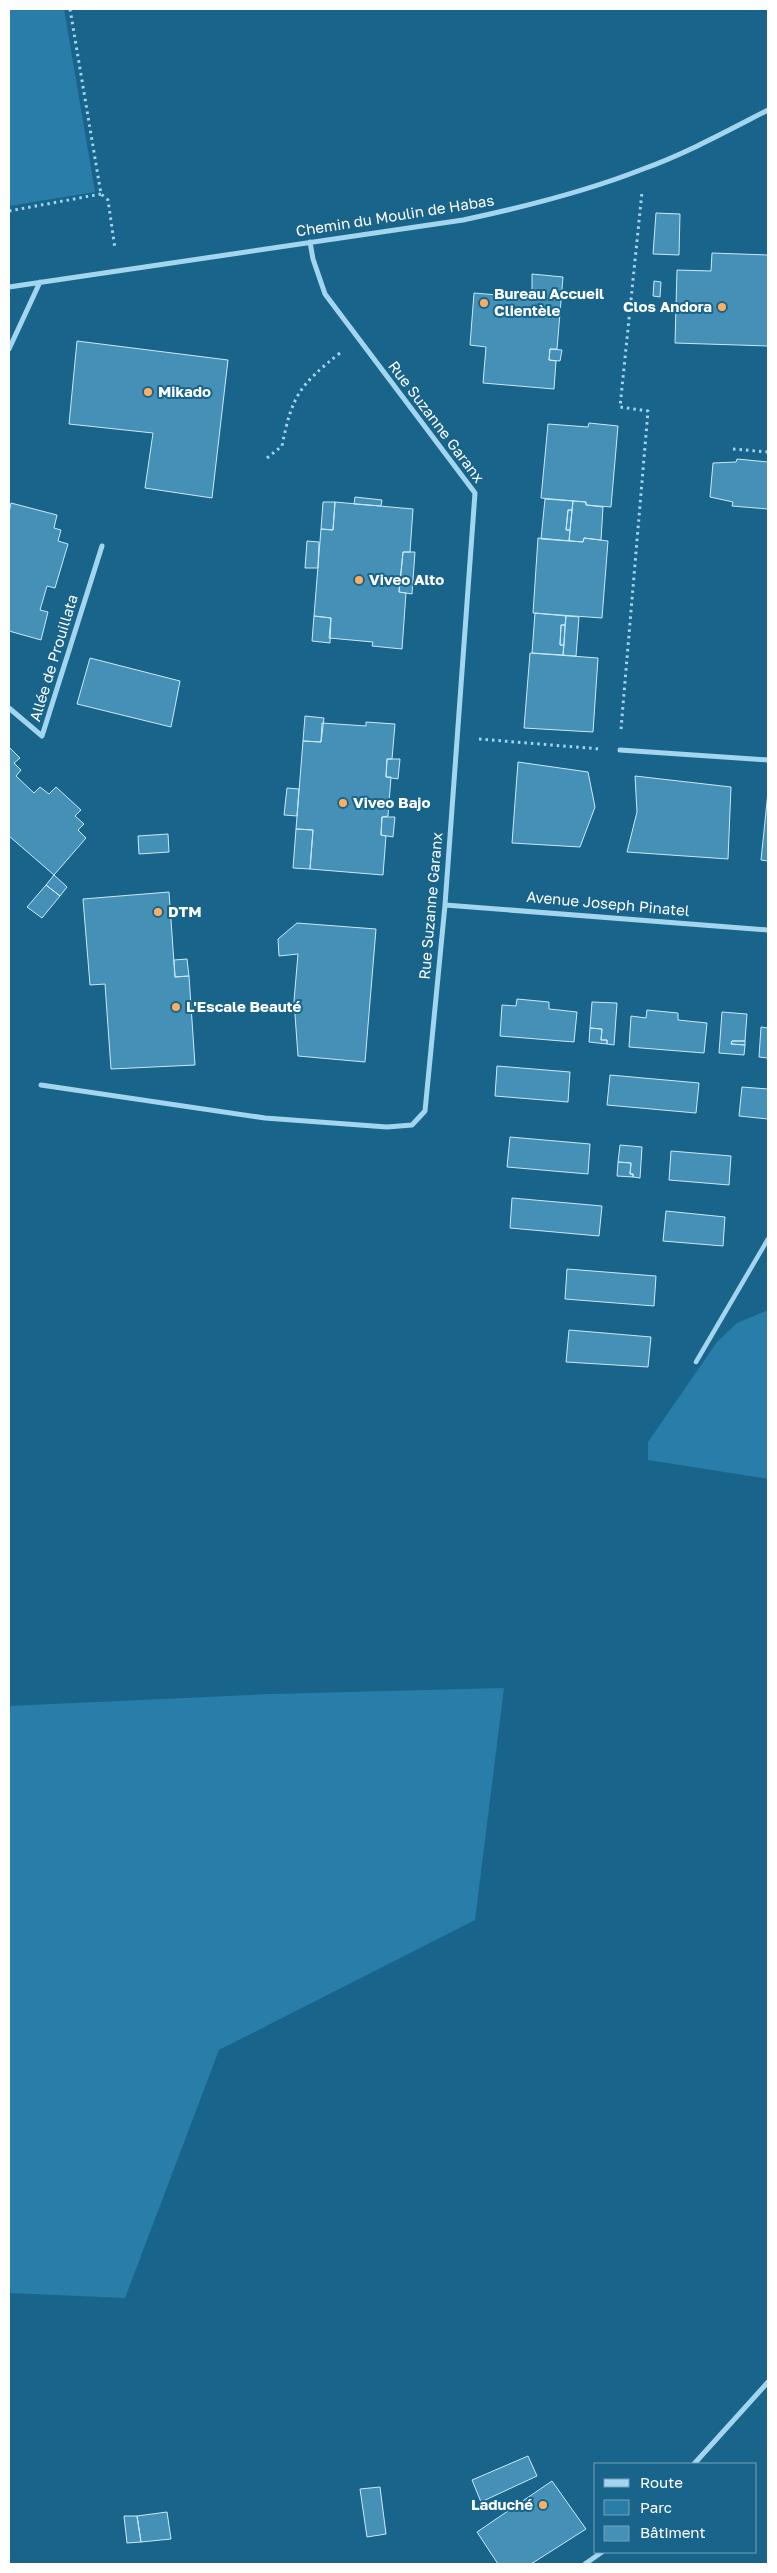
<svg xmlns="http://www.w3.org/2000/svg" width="777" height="2573" font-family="'Golos Text',sans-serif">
  <rect width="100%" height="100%" fill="#19648b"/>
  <path fill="#287ea8" d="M 9,9 L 64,9 L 95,192 L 9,206 Z
    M 768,1310 L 768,1479 L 648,1460 L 648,1442 L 717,1342 L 737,1323 Z
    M 504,1688 L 475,1920 L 219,2050 L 125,2298 L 9,2293 L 9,1706 L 270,1694 Z"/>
  <path fill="#4590b6" stroke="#c9eafa" d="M 656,213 L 680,214 L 679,255 L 653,254 Z
    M 712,253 L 768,255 L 768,346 L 675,343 L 677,270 L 711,271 Z
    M 532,274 L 563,277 L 557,349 L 550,349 L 549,360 L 556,361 L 554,389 L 483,383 L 486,347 L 470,345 L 474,293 L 532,298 Z
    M 654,281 L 661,282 L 660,297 L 653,296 Z
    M 77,341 L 228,360 L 212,498 L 145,488 L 153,433 L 69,424 Z
    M 550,349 L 562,350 L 560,361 L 549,360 Z
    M 589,423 L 618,426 L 611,507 L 586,505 L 586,502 L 541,498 L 548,424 L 588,427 Z
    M 737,459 L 768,462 L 768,509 L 732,506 L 733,502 L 710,497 L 713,463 L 736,462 Z
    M 355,497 L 382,500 L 381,506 L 354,504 Z
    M 545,499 L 573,501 L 572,510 L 568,510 L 566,530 L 570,530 L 569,541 L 541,539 Z
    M 573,501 L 586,502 L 586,505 L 603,507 L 601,540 L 584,538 L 583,542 L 569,541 Z
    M 323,502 L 335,502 L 333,530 L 321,529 Z
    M 335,502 L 413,509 L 410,552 L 403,552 L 399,592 L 406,593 L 402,649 L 372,646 L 373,642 L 329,638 L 331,618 L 314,616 L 321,529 L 333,530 Z
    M 11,503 L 57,515 L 54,528 L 61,530 L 58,541 L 68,544 L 55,588 L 47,586 L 40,610 L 48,612 L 41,640 L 9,631 L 9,513 Z
    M 568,510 L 572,510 L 570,530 L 566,530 Z
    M 538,538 L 583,542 L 584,538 L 608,541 L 602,618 L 533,613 Z
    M 307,541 L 319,542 L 318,568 L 305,568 Z
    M 403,552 L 415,552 L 412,594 L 399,592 Z
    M 535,613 L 566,616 L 565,625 L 561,625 L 560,645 L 564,645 L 563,655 L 532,653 Z
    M 314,616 L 331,618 L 330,643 L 312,641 Z
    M 566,616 L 579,617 L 576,656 L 563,655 Z
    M 561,625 L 565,625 L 564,645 L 560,645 Z
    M 530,653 L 598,658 L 593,732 L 524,728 Z
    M 90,658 L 180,681 L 171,727 L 77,704 Z
    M 305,716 L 324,718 L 321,742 L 303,741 Z
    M 366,722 L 395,724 L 392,759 L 387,759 L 386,777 L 391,777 L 388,816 L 382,817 L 381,835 L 386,836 L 383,875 L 310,869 L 313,830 L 296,829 L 303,741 L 321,742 L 322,723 L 366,726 Z
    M 9,747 L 20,758 L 14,763 L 21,770 L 16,776 L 34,793 L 40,787 L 49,794 L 56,787 L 81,810 L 75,816 L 84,824 L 78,830 L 86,838 L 54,875 L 9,836 Z
    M 387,759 L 400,759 L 398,779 L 386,777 Z
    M 518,762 L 588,772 L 595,807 L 580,847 L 512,843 Z
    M 635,776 L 731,787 L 728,859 L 627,852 L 637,812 Z
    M 287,788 L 299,789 L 297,816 L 284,815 Z
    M 768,792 L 768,861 L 761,860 Z
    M 382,817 L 395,817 L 393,837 L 381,835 Z
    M 296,829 L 313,830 L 310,869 L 293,868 Z
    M 168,834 L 169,852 L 139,854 L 138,836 Z
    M 54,875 L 67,887 L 60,896 L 46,885 Z
    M 46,885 L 60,896 L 42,918 L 27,907 Z
    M 169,892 L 175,977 L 189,976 L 195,1065 L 111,1069 L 105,984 L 90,985 L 83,899 Z
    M 297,923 L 376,929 L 365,1062 L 298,1056 L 294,1001 L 298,954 L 279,956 L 278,939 Z
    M 187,959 L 189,976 L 175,977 L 174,960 Z
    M 517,999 L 549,1002 L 549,1009 L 577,1012 L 574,1042 L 500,1036 L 502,1005 L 516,1006 Z
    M 592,1002 L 617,1003 L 614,1045 L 607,1044 L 607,1040 L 601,1040 L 602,1029 L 590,1028 Z
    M 647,1010 L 678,1013 L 678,1020 L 707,1023 L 704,1053 L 629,1047 L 631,1016 L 646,1018 Z
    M 722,1012 L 747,1014 L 745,1041 L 732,1041 L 731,1044 L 745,1045 L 744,1055 L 719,1053 Z
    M 761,1027 L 768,1028 L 768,1058 L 759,1057 Z
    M 590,1028 L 602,1029 L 601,1040 L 607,1040 L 607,1044 L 589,1042 Z
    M 732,1041 L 745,1041 L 745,1045 L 731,1044 Z
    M 497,1066 L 570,1072 L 568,1102 L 495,1096 Z
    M 610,1075 L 699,1083 L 696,1113 L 607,1105 Z
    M 742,1087 L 768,1089 L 768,1119 L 739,1116 Z
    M 510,1137 L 590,1144 L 588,1174 L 507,1167 Z
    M 620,1145 L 642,1147 L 640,1178 L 633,1177 L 633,1174 L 630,1174 L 631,1163 L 618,1162 Z
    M 671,1151 L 731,1156 L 729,1185 L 669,1180 Z
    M 618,1162 L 631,1163 L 630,1174 L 633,1174 L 633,1177 L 617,1176 Z
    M 512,1198 L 602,1206 L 599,1236 L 510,1228 Z
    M 666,1211 L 725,1217 L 723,1246 L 663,1241 Z
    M 567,1269 L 656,1276 L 654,1306 L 565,1299 Z
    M 569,1330 L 651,1337 L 648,1367 L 566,1362 Z
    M 528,2456 L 537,2476 L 481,2502 L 472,2480 Z
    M 552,2481 L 586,2529 L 531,2564 L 498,2564 L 477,2532 Z
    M 380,2487 L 386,2534 L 367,2537 L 360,2489 Z
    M 167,2512 L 171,2539 L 141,2542 L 137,2516 Z
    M 124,2516 L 137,2516 L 141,2542 L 127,2543 Z"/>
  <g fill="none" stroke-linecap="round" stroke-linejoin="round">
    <path stroke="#a3d6ee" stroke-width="3" stroke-dasharray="2.5 4" stroke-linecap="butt" d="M 70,9 L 101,194 L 108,200 L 115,249
      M 9,211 L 101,194
      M 733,449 L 768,452
      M 267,458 L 282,446 C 292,395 300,385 340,353
      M 621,729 L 648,411 L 620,407 L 642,192
      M 479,739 L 600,749"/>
    <path stroke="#a3d6ee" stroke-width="4.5" d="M 696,1362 L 768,1239"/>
    <path stroke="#a3d6ee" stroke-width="5" d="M 9,287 L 463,220 C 524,207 585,192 643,169 C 687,153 727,131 768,110
      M 9,349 L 40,282
      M 9,708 L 42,736 L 102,546
      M 620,750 L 768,760
      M 445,905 L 768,930
      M 41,1085 L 265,1118 L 387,1127 L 412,1125 L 425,1111 L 445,905 L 475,493 L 325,294 L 313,259 L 310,242
      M 694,2464 L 768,2382
      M 585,2564 L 602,2552"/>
  </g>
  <g fill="#ffae60" stroke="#19648b" stroke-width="2">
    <circle cx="484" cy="303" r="5"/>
    <circle cx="722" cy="307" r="5"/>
    <circle cx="148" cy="392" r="5"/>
    <circle cx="359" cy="580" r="5"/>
    <circle cx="343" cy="803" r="5"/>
    <circle cx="158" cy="912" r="5"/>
    <circle cx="176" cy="1007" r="5"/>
    <circle cx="543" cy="2505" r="5"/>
  </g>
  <g text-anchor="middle" stroke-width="4" stroke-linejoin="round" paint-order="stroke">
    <g font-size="15" fill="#fff" stroke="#19648b">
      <text transform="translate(395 216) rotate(-9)" y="5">Chemin du Moulin de Habas</text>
      <text transform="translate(436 422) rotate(53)" y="5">Rue Suzanne Garanx</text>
      <text transform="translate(54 658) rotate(-73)" y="5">Allée de Prouillata</text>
      <text transform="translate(608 904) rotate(5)" y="5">Avenue Joseph Pinatel</text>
      <text transform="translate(431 906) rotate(-85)" y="5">Rue Suzanne Garanx</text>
    </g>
    <g font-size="15" font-weight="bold" fill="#fff" stroke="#19648b" text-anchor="start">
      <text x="494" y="299">Bureau Accueil<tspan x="494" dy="17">Clientèle</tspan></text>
      <text x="712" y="312" text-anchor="end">Clos Andora</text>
      <text x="158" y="397">Mikado</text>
      <text x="369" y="585">Viveo Alto</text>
      <text x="353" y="808">Viveo Bajo</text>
      <text x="168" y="917">DTM</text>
      <text x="186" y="1012">L'Escale Beauté</text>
      <text x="533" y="2510" text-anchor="end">Laduché</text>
    </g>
  </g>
  <rect width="777" height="2573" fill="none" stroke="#ffffff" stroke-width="20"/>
  <rect x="594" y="2463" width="162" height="90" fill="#19648b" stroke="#75a2b9"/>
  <rect x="604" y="2479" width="25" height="8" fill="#a3d6ee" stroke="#75a2b9"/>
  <text x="640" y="2488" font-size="15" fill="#ffffff">Route</text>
  <rect x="604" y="2500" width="25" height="15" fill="#287ea8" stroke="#75a2b9"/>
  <text x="640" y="2513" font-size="15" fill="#ffffff">Parc</text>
  <rect x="604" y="2526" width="25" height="15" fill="#4590b6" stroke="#75a2b9"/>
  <text x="640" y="2538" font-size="15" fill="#ffffff">Bâtiment</text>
</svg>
